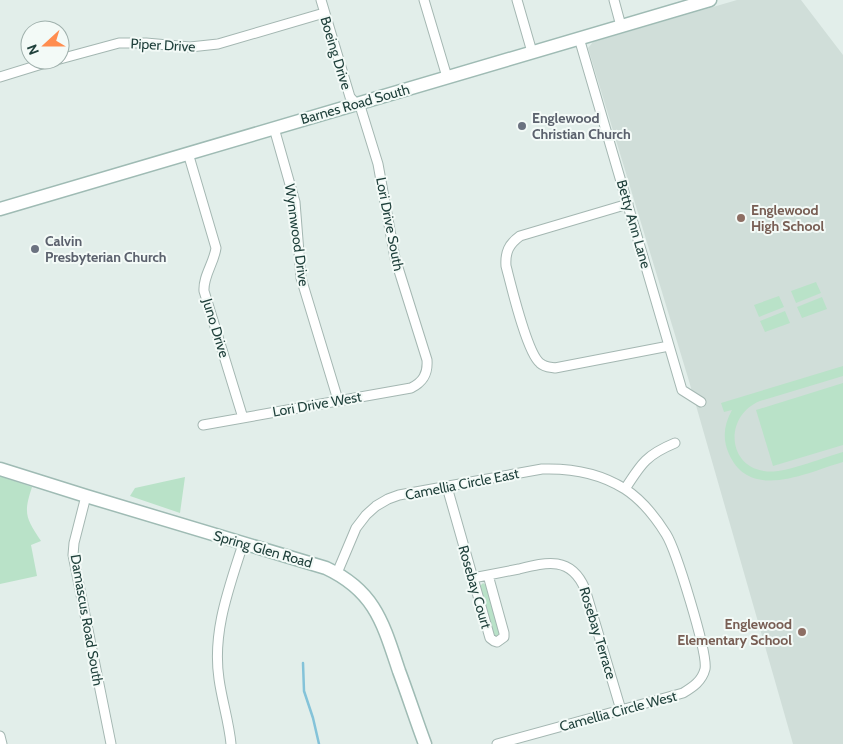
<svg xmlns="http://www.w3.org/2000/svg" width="843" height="744" font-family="Cabin,sans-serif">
  <rect width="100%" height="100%" fill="#e2eeea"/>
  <path fill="#d0ded9" d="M 737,0 L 801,0 L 843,55 L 843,744 L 793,744 L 689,381 L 588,48 L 593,42 Z"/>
  <path fill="#b9e2c8" d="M 816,282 L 821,293 L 796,303 L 791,291 Z
    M 779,296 L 784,307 L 759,317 L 754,305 Z
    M 822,297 L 827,309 L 802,318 L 797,307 Z
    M 785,311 L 790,323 L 765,332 L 760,321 Z
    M 843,366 L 843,376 L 760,401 C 725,415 726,465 764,471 C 782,475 824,457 843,452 L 843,462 C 808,472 750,502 729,454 C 722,439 724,424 732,410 L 724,412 L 721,403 Z
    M 843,383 L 843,445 L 773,466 L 756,410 Z
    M 0,476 L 32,487 C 23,514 26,518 41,541 L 31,545 L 37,576 L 0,584 Z
    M 185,477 L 180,513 L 130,496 L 135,488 Z
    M 483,583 L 487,586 L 500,633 L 500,636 L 495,638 L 479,587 Z"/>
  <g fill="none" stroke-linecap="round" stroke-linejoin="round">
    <path stroke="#84c3d9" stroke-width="2.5" d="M 303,663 L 304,691 L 313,718 L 319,744"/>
    <defs>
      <path id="street" d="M 424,0 L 447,77
        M 517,0 L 532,52
        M 614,0 L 621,26
        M 579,38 L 682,390 L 701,402
        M 60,59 L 119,43 L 146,43 L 190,47 L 218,44 L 324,13
        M 0,77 L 55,60
        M 274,128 L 295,202 L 301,278 L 338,400
        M 188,153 L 216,248 C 214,263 203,276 204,291 L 243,418
        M 628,204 L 520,236 C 509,244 505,252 506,266 C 511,285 527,353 540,363 C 544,367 549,367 555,368 L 669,346
        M 203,425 L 411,388 C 423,382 428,374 427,360 L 395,258 L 378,164 L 361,109 L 350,97 L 321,0
        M 447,487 L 490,638 L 494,641 L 497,642 L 504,637 L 504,633 L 488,575
        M 625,489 C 641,464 646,455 675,443
        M 86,496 L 74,543 L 73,555 L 111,744
        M 337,573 L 356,528 L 366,515 L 376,506 L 388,499 L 399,495 L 542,469 C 571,468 600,473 625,489 C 642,500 656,518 666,534 C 676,550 708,653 705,669 C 702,681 693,687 683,693 L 497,744
        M 473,578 C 488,575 503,572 519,569 C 547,562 571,556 585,589 L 621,710
        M 0,736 L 2,744
        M 231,744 C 229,722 222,701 219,679 C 212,632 229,588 243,544"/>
      <path id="secondary" d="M 0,209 L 710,0
        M 0,469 L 86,496 L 326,568 C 375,591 383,623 399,671 C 408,695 416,720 425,744"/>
    </defs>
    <use href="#street" stroke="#a4b7b2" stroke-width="11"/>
    <use href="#secondary" stroke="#9fbbb4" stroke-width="15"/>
    <use href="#street" stroke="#fff" stroke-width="9"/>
    <use href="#secondary" stroke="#fff" stroke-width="12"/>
  </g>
  <g fill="#6b7280" stroke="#f3faf7" stroke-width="2">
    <circle cx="522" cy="126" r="5"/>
    <circle cx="35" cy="249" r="5"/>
  </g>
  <g fill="#8d6e63" stroke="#f3faf7" stroke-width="2">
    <circle cx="741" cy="218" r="5"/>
    <circle cx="802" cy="632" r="5"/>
  </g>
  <g text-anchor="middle" stroke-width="4" stroke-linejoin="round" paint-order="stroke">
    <g font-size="14" fill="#20413c" stroke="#f3faf7">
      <text transform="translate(163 45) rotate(3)" y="5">Piper Drive</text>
      <text transform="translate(336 53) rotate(73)" y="5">Boeing Drive</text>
      <text transform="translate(355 104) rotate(-16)" y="5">Barnes Road South</text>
      <text transform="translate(390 224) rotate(79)" y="5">Lori Drive South</text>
      <text transform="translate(634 224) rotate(74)" y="5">Betty Ann Lane</text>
      <text transform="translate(297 235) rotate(82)" y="5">Wynnwood Drive</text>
      <text transform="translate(216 328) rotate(73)" y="5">Juno Drive</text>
      <text transform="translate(317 404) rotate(-10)" y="5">Lori Drive West</text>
      <text transform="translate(462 484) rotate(-11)" y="5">Camellia Circle East</text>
      <text transform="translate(263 549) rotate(16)" y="5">Spring Glen Road</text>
      <text transform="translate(475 587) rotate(74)" y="5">Rosebay Court</text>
      <text transform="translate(87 620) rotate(80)" y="5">Damascus Road South</text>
      <text transform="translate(598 633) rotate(73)" y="5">Rosebay Terrace</text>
      <text transform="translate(618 711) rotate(-15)" y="5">Camellia Circle West</text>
    </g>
    <g font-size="14" font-weight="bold" fill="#5b616d" stroke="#f3faf7" text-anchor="start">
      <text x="532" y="123">Englewood<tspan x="532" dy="16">Christian Church</tspan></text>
      <text x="45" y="246">Calvin<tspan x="45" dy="16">Presbyterian Church</tspan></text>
    </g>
    <g font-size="14" font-weight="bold" fill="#785e54" stroke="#f3faf7" text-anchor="start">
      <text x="751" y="215">Englewood<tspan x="751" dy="16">High School</tspan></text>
      <text x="792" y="629" text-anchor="end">Englewood<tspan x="792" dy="16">Elementary School</tspan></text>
    </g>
  </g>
  <g transform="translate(45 45) rotate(249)"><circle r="24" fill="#f3faf7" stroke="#9fb0ac"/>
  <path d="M0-4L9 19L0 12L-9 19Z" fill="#ff8d4f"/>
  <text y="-8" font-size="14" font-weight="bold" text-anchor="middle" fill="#20413c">N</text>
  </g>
</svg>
